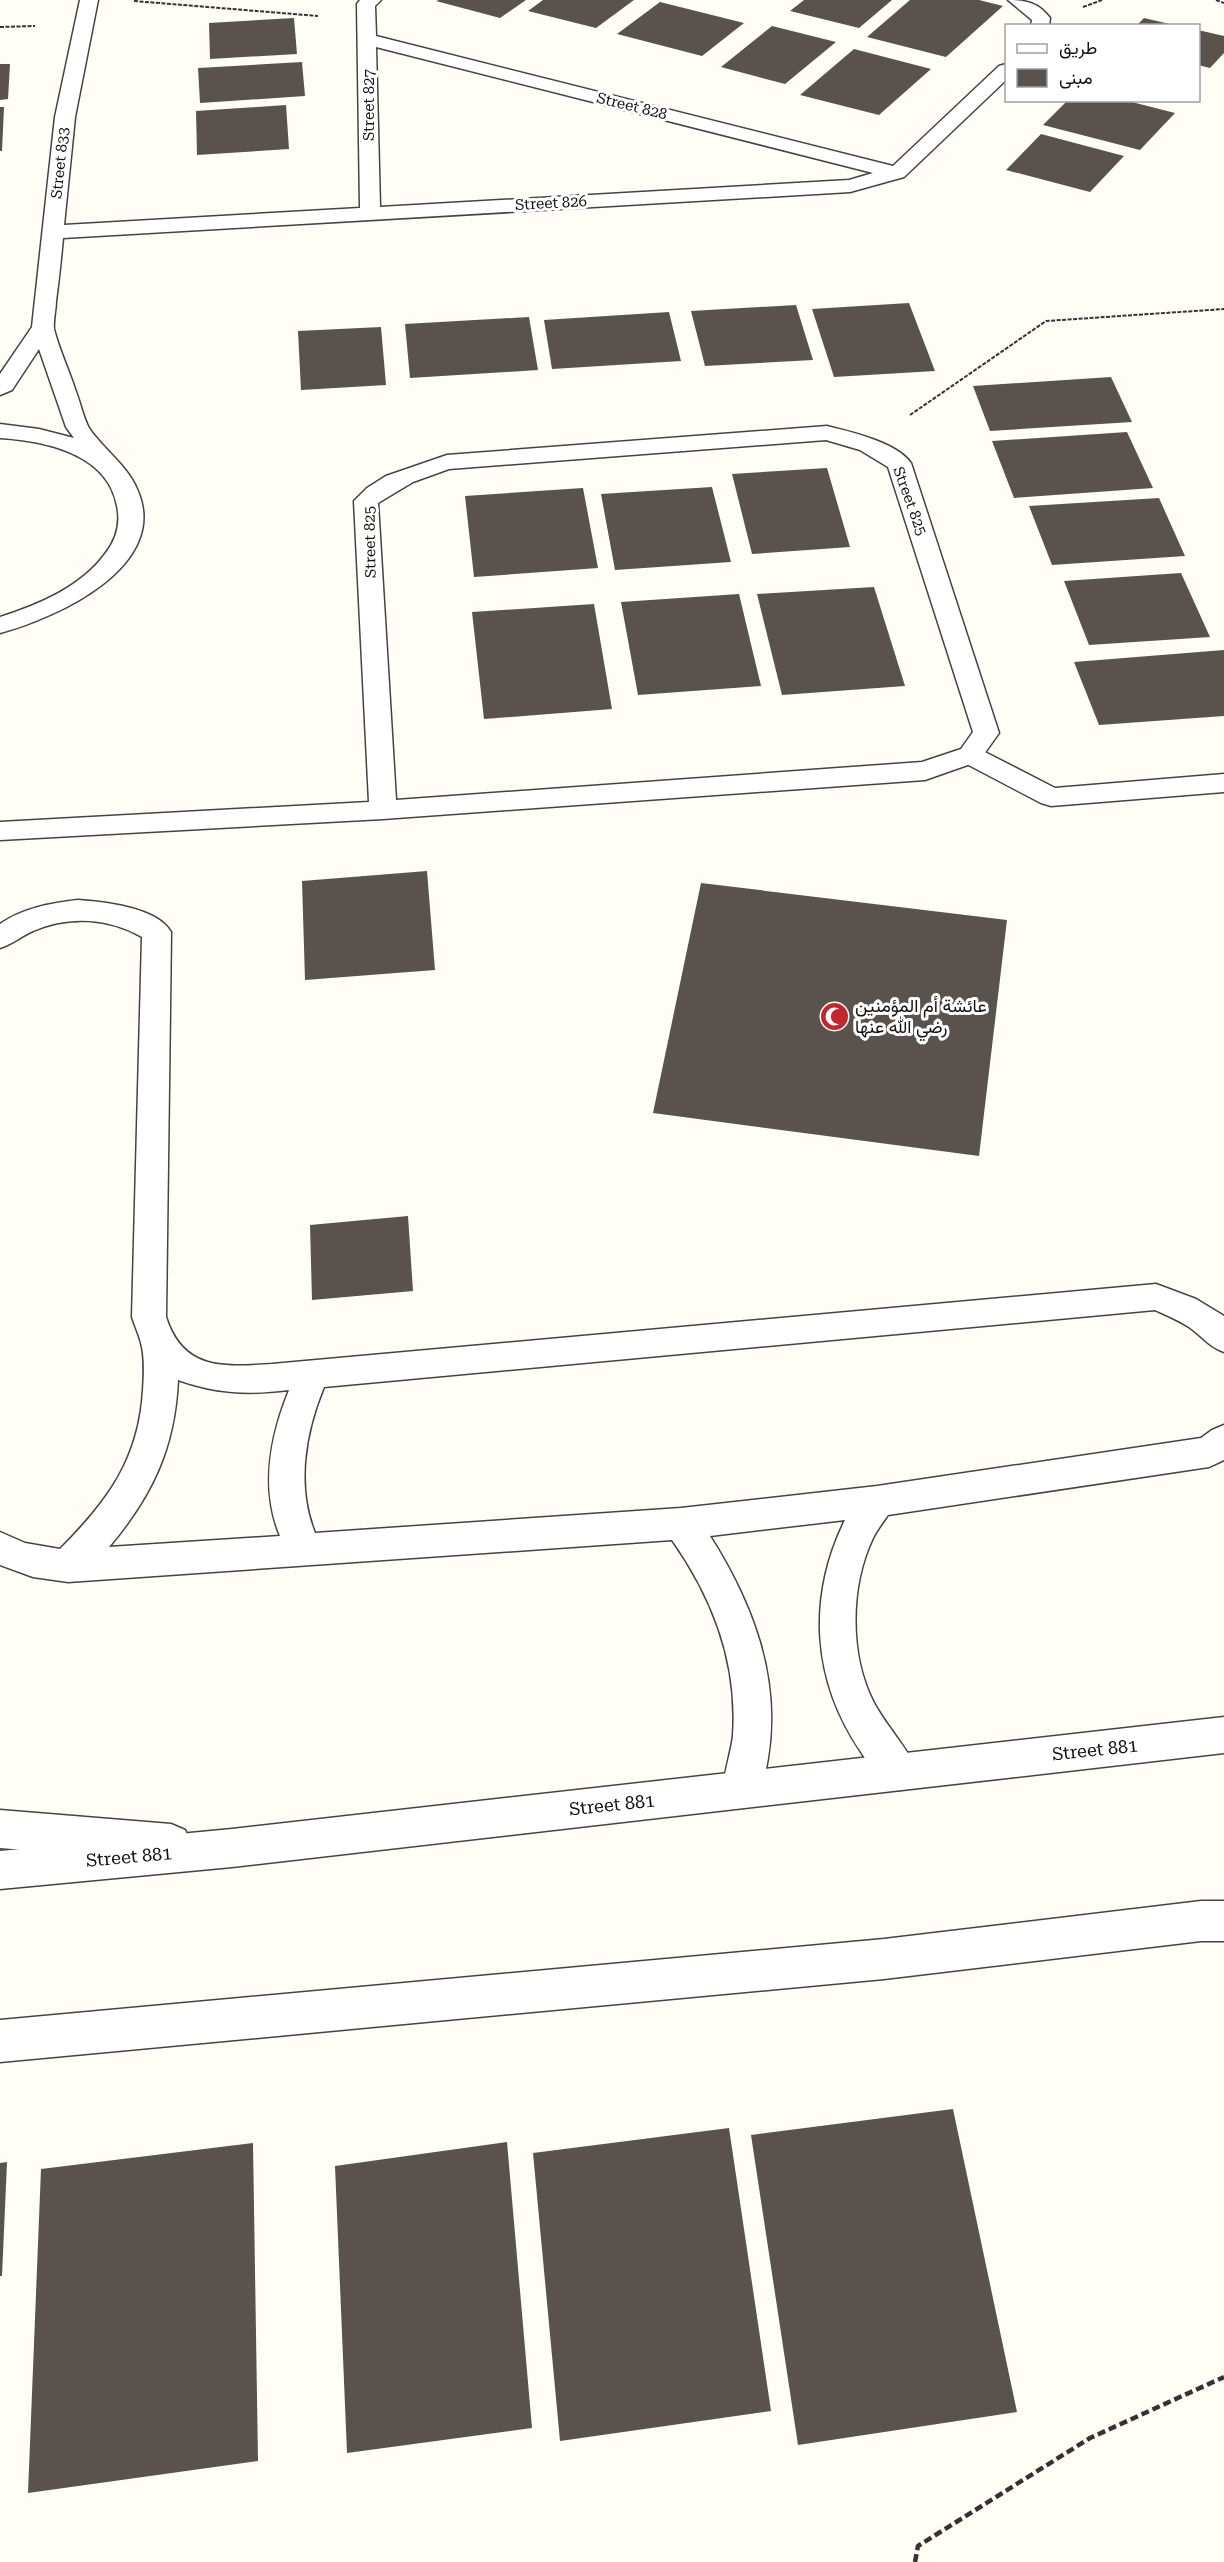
<svg xmlns="http://www.w3.org/2000/svg" width="1224" height="2562" font-family="'Roboto Serif',Vazirmatn,serif">
  <rect width="100%" height="100%" fill="#fffdf5"/>
  <path fill="#5a524d" d="M 439,0 L 526,0 L 500,18 L 436,1 Z
    M 543,0 L 634,0 L 596,28 L 528,11 Z
    M 804,0 L 892,0 L 859,28 L 790,11 Z
    M 910,0 L 979,0 L 1003,6 L 946,57 L 867,37 Z
    M 660,2 L 744,23 L 702,56 L 617,34 Z
    M 294,18 L 297,54 L 210,59 L 209,23 Z
    M 1144,18 L 1174,25 L 1174,26 L 1136,26 Z
    M 772,26 L 836,42 L 785,84 L 721,67 Z
    M 1198,30 L 1224,36 L 1224,53 L 1210,68 L 1198,65 Z
    M 854,49 L 931,69 L 879,115 L 800,95 Z
    M 302,62 L 305,96 L 200,103 L 198,68 Z
    M 0,64 L 10,64 L 8,99 L 0,100 Z
    M 1068,100 L 1124,100 L 1175,113 L 1140,150 L 1043,125 Z
    M 286,105 L 289,149 L 197,155 L 196,111 Z
    M 0,107 L 4,107 L 2,151 L 0,151 Z
    M 1041,134 L 1124,156 L 1090,192 L 1006,170 Z
    M 909,303 L 935,371 L 834,377 L 812,309 Z
    M 796,305 L 813,360 L 705,366 L 691,311 Z
    M 669,312 L 681,361 L 552,369 L 544,320 Z
    M 529,317 L 538,370 L 410,378 L 405,324 Z
    M 381,327 L 386,385 L 301,390 L 298,331 Z
    M 1111,377 L 1132,422 L 990,431 L 973,386 Z
    M 1127,432 L 1153,488 L 1014,498 L 992,441 Z
    M 827,468 L 850,547 L 752,554 L 732,474 Z
    M 712,487 L 731,562 L 615,570 L 601,494 Z
    M 583,488 L 598,568 L 474,577 L 465,496 Z
    M 1159,498 L 1185,556 L 1052,565 L 1029,506 Z
    M 1181,573 L 1210,637 L 1089,645 L 1064,581 Z
    M 874,587 L 905,686 L 782,695 L 757,594 Z
    M 739,594 L 761,686 L 638,695 L 621,602 Z
    M 594,604 L 612,709 L 484,719 L 472,612 Z
    M 1224,650 L 1224,716 L 1099,725 L 1074,662 Z
    M 427,871 L 435,970 L 305,980 L 302,881 Z
    M 701,883 L 1007,920 L 979,1156 L 653,1113 Z
    M 408,1216 L 413,1291 L 312,1300 L 310,1225 Z
    M 953,2109 L 1017,2412 L 798,2445 L 751,2135 Z
    M 729,2128 L 771,2411 L 560,2441 L 533,2153 Z
    M 507,2142 L 532,2428 L 347,2453 L 335,2166 Z
    M 253,2143 L 258,2461 L 28,2493 L 41,2169 Z
    M 7,2162 L 2,2276 L 0,2276 L 0,2163 Z"/>
  <g fill="none" stroke-linecap="round" stroke-linejoin="round">
    <defs>
      <path id="service" d="M 78,900 C 104,902 157,907 171,932 L 166,1317 C 183,1371 224,1367 272,1364 L 1156,1284 L 1196,1299 L 1224,1316 L 1224,1352 C 1209,1347 1202,1336 1189,1327 C 1178,1320 1166,1315 1155,1310 L 324,1387 C 305,1433 296,1486 315,1533 L 681,1508 L 877,1486 L 1201,1438 L 1212,1430 L 1224,1425 L 1224,1460 L 1209,1467 L 888,1515 C 883,1522 877,1530 873,1538 C 850,1586 849,1655 874,1703 C 887,1727 907,1747 918,1772 L 913,1785 L 899,1790 C 880,1783 872,1769 861,1752 C 812,1680 807,1598 845,1520 L 710,1536 C 753,1604 781,1678 768,1758 C 765,1774 763,1789 757,1803 L 743,1808 L 729,1803 C 728,1799 724,1794 724,1790 C 722,1778 732,1750 733,1735 C 738,1663 713,1598 672,1540 L 68,1582 L 33,1577 L 0,1565 L 0,1532 L 25,1543 L 60,1549 C 108,1501 139,1459 143,1390 C 144,1375 145,1357 141,1343 C 139,1335 135,1326 132,1317 L 142,937 C 109,918 69,915 33,931 C 21,936 13,944 0,948 L 0,924 C 23,908 51,903 78,900 ZM 178,1380 C 218,1394 247,1395 289,1390 C 270,1437 260,1488 280,1536 L 109,1547 C 152,1496 175,1448 178,1380 Z"/>
      <path id="pedestrian" d="M 970,746 L 979,749 L 1055,788 L 1224,774 L 1224,792 L 1051,806 L 1041,803 L 961,761 L 957,755 L 961,749 Z"/>
      <path id="minor" d="M 80,0 L 98,0 L 75,117 L 64,225 L 360,208 L 357,4 L 360,0 L 381,0 L 375,6 L 376,36 L 893,166 L 999,66 L 1006,64 L 1006,80 L 904,177 L 850,192 L 63,238 C 61,259 59,280 56,301 C 56,310 53,320 54,329 C 59,349 69,370 75,389 C 80,401 83,417 89,428 C 103,449 127,465 137,489 C 172,566 56,618 0,633 L 0,617 C 38,605 81,587 105,554 C 116,540 121,524 117,506 C 108,454 46,441 0,438 L 0,424 L 39,429 L 74,438 L 66,427 L 39,349 L 12,390 L 0,395 L 0,374 L 32,327 L 55,117 ZM 376,47 L 873,173 L 849,180 L 380,207 Z
        M 1008,0 C 1026,0 1039,3 1050,18 L 1049,26 L 1031,26 L 1032,20 Z
        M 827,426 C 851,432 896,442 911,463 L 999,733 L 979,761 L 925,780 L 383,819 L 0,840 L 0,822 L 369,802 L 354,501 L 367,488 L 386,476 L 447,455 ZM 826,440 L 860,450 L 888,467 L 973,732 L 961,749 L 922,762 L 396,800 L 378,503 L 413,482 L 449,469 Z
        M 0,1810 L 171,1824 L 185,1830 L 191,1843 L 185,1856 L 171,1862 L 0,1848 Z"/>
      <path id="tertiary" d="M 1224,1717 L 1224,1753 L 232,1867 L 0,1889 L 0,1851 L 232,1829 Z
        M 1201,1901 L 1224,1901 L 1224,1941 L 1201,1941 L 884,1979 L 0,2062 L 0,2020 L 884,1939 Z"/>
    </defs>
    <use href="#service" stroke="#444" stroke-width="3"/>
    <use href="#pedestrian" stroke="#444" stroke-width="3"/>
    <use href="#minor" stroke="#444" stroke-width="3"/>
    <use href="#tertiary" stroke="#444" stroke-width="3"/>
    <path stroke="#333" stroke-width="2" stroke-dasharray="4 1.5" stroke-linecap="butt" d="M 1216,0 L 1224,3
      M 134,1 L 318,16
      M 1083,7 L 1102,0
      M 0,27 L 35,26
      M 910,415 L 1046,321 L 1224,309"/>
    <path stroke="#333" stroke-width="4.5" stroke-dasharray="8 4" stroke-linecap="butt" d="M 915,2562 L 918,2546 L 1090,2438 L 1224,2377"/>
    <use href="#service" fill="#fff" fill-rule="evenodd"/>
    <use href="#pedestrian" fill="#fff" fill-rule="evenodd"/>
    <use href="#minor" fill="#fff" fill-rule="evenodd"/>
    <use href="#tertiary" fill="#fff" fill-rule="evenodd"/>
  </g>
  <defs>
    <symbol id="mosque-disc" viewBox="-11 -11 22 22"><circle r="9.5" fill="#c4262e" stroke="#fff"/><path d="M3.5-4.9A6 6 0 1 0 3.5 4.9A5 5 0 1 1 3.5-4.9Z" fill="#fff"/></symbol>
  </defs>
  <g fill-rule="evenodd">
    <use href="#mosque-disc" x="818" y="1000" width="33" height="33"/>
  </g>
  <g text-anchor="middle" stroke-width="6" stroke-linejoin="round" paint-order="stroke">
    <g font-size="15" fill="#111" stroke="#fff">
      <text transform="translate(369 105) rotate(-90)" y="5">Street 827</text>
      <text transform="translate(632 106) rotate(14)" y="5">Street 828</text>
      <text transform="translate(60 163) rotate(-84)" y="5">Street 833</text>
      <text transform="translate(551 203) rotate(-3)" y="5">Street 826</text>
      <text transform="translate(910 501) rotate(70)" y="5">Street 825</text>
      <text transform="translate(370 542) rotate(-91)" y="5">Street 825</text>
    </g>
    <g font-size="18" fill="#111" stroke="#fff" text-anchor="start">
      <text x="855" y="1012">عائشة أم المؤمنين<tspan x="855" dy="21">رضي الله عنها</tspan></text>
    </g>
    <g font-size="18" fill="#111" stroke="#fff">
      <text transform="translate(1095 1750) rotate(-6)" y="6">Street 881</text>
      <text transform="translate(612 1805) rotate(-6)" y="6">Street 881</text>
      <text transform="translate(129 1857) rotate(-5)" y="6">Street 881</text>
    </g>
  </g>
  <rect x="1005" y="24" width="195" height="78" fill="#ffffff" stroke="#a0a0a0" stroke-width="1.5"/>
  <rect x="1017" y="44" width="30" height="9" fill="#ffffff" stroke="#a0a0a0" stroke-width="1.5"/>
  <text x="1059" y="54" font-size="18" fill="#111111">طريق</text>
  <rect x="1017" y="69" width="30" height="18" fill="#5a524d" stroke="#a0a0a0" stroke-width="1.5"/>
  <text x="1059" y="84" font-size="18" fill="#111111">مبنى</text>
</svg>
